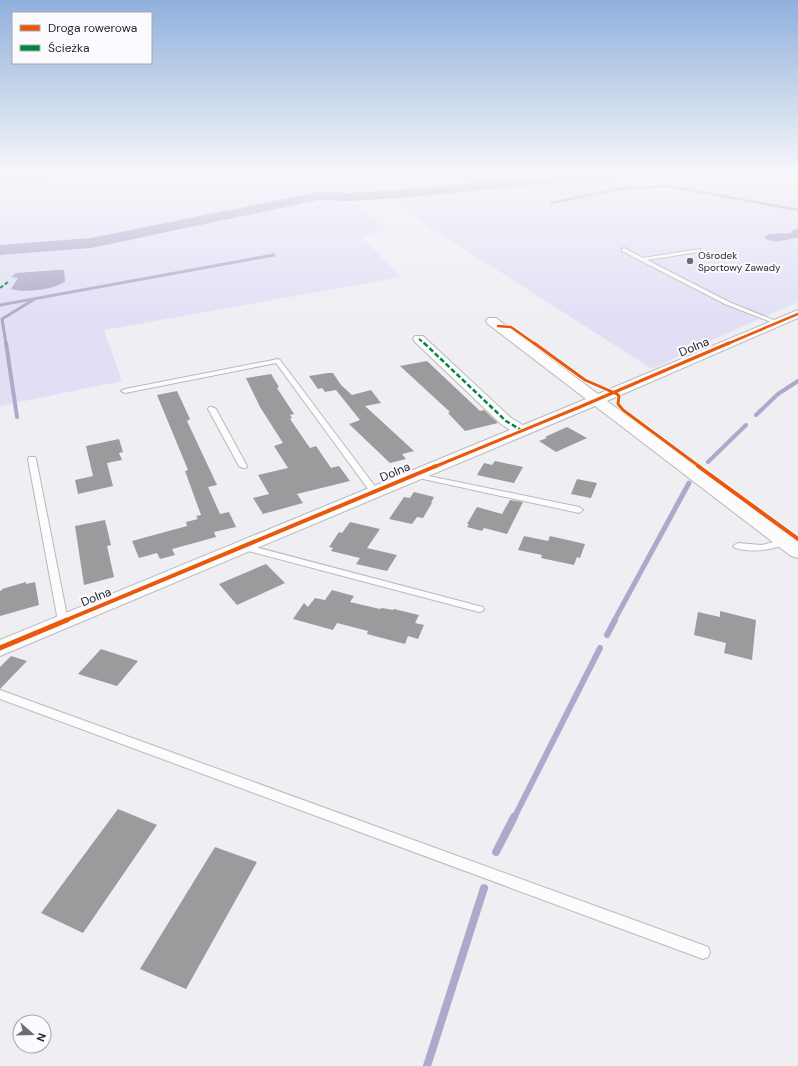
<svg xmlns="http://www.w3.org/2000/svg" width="798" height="1066" font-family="'DM Sans',sans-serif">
  <rect width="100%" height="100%" fill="#eeeef3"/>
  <path fill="#e1dff6" d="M 121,172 L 798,172 L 798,302 L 716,338 L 652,369 L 383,197 L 352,199 L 387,230 L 362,237 L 401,277 L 104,330 L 122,381 L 0,406 L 0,179 L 55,175 L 61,180 L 121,174 Z"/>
  <path fill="#ada9cb" d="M 798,229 L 798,238 C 788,238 773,246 764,237 L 769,234 L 791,233 L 793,230 Z
    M 57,270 L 64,270 L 65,281 C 56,290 23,293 11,289 L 18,278 L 11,277 L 16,273 Z"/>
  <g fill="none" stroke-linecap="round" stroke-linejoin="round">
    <path stroke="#ada9cb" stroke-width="2.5" d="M 14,180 L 53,176
      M 0,181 L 8,180
      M 551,203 L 618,189 L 669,186 L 798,210"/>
    <path stroke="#ada9cb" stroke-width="3" d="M 0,305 L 274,255
      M 6,344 L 2,319 L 33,300"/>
    <path stroke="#ada9cb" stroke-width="4" d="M 6,343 L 17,417
      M 756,415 L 778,394 L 798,381
      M 708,462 L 746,425"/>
    <path stroke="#ada9cb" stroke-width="5" d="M 614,621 L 689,483"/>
    <path stroke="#ada9cb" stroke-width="6" d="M 607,635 L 615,620
      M 514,818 L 600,648"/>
    <path stroke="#ada9cb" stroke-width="8" d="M 496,852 L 514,817
      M 427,1066 L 484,888"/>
    <path fill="#ada9cb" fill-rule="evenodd" d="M 593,172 L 640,172 L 638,175 L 633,176 L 398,198 L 350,201 L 319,200 L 91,248 L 0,255 L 0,245 L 91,238 L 319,192 L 350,193 L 398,190 Z"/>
  </g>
  <path fill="#9b9b9e" d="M 427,361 L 480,411 L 484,410 L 498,423 L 465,431 L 448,413 L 450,412 L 400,366 Z
    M 328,373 L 333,373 L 341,385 L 352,395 L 371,390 L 381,403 L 365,406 L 414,451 L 402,454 L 406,459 L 390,463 L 349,424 L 360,420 L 336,390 L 325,392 L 322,388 L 318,389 L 309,376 Z
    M 271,374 L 279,387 L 277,388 L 294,414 L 290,415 L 292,418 L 290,419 L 310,448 L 316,446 L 331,468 L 339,466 L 350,481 L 297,494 L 303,503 L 263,514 L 253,498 L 269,494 L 258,475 L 288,468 L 274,446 L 283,443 L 260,407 L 246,378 Z
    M 177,391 L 190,419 L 187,421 L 217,485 L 208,487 L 220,514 L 229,512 L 236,527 L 214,532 L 216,537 L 176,548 L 172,549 L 175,555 L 160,559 L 157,553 L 139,558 L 132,541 L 187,526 L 186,522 L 198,519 L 196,516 L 201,515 L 185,471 L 188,470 L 157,395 Z
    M 567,427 L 587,438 L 556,452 L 539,441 L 547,438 L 545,437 Z
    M 119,439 L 123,452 L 119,453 L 122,460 L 107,463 L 113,486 L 78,494 L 75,480 L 93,476 L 86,446 Z
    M 495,461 L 523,467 L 514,483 L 477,475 L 484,463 L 492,465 Z
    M 577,479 L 597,483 L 591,498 L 571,494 Z
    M 414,492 L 434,497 L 431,503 L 432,503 L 423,518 L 417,517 L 412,524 L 389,519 L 404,497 L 410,498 Z
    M 510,500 L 523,502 L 507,534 L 484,528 L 482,531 L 467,527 L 469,524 L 467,524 L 477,507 L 502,514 Z
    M 105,520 L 111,545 L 107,546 L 114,577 L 84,585 L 75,526 Z
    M 350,522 L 380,529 L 367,548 L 397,555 L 387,571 L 356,564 L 360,558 L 331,551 L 333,548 L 329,547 L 339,532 L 342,533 Z
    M 524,536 L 548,541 L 550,536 L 585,544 L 580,558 L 577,557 L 574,565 L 541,558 L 542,555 L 518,550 Z
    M 266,564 L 285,583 L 237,605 L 219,584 Z
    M 26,582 L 26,584 L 35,582 L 39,605 L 0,616 L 0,591 L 2,590 L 2,589 Z
    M 332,590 L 354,596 L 350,602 L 380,609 L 382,608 L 393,610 L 394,609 L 419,615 L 415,623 L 424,625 L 418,639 L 408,636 L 405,644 L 367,634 L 368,631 L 337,623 L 333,630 L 293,619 L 304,603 L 308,607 L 315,598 L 325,600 Z
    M 720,611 L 756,620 L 752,660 L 724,653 L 726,643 L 694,635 L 698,612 L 720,617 Z
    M 101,649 L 138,661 L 117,686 L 78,674 Z
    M 11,656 L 27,661 L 0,689 L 0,667 Z
    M 118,809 L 157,825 L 83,933 L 41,913 Z
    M 215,847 L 257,862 L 186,989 L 140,969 Z"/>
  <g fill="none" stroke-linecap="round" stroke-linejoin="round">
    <defs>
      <path id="service" d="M 624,248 L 643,258 L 700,249 L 700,251 L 698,252 L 647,260 L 729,302 L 781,323 L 776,324 L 725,304 L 622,251 L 622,249 Z
        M 278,359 L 280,360 L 377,489 L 378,491 L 377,493 L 371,493 L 276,363 L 125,393 L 121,391 L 125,389 Z
        M 209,407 L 212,407 L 216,409 L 247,466 L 246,468 L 243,468 L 239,466 L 208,409 Z
        M 29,457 L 35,457 L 36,459 L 68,621 L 67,624 L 59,624 L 58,621 L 28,459 Z
        M 411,473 L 414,473 L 579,507 L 583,510 L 579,513 L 414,477 L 411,477 L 410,475 Z
        M 785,539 L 788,540 L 790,542 L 788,544 C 770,550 754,553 735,548 L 733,546 L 738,543 L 762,545 Z
        M 244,544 L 479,606 L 483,607 L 484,609 L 483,611 L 479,612 L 241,549 L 239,547 L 241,545 Z
        M 0,690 L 703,945 L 708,947 L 710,952 L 708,957 L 703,959 L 0,699 Z"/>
      <path id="minor" d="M 798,310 L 798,318 L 607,401 L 798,543 L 798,558 L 791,556 L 595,406 L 0,656 L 0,640 L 510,430 L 501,424 L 415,342 L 413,339 L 415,336 L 423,336 L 511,418 L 523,425 L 586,399 L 488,324 L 486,321 L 488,318 L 496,318 L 598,394 Z"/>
    </defs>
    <use href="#service" stroke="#b9b9bc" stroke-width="2"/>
    <use href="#minor" stroke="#b9b9bc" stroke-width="2"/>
    <use href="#service" fill="#fcfcfd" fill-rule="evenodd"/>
    <use href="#minor" fill="#fcfcfd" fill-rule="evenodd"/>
    <path stroke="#00873e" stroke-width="2" stroke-dasharray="4 2" stroke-linecap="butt" d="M 0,288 L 8,282
      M 419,339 L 425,344"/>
    <path stroke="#00873e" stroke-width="2.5" stroke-dasharray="5 2.5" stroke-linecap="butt" d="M 424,343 L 506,421 L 521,430"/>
    <defs>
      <path id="cycleway-far3" d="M 498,326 L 511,327 L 535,344
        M 727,344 L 798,314"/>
      <path id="cycleway-far2" d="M 534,343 L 585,380 L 617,394 L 619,396 L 618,404 L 623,410 L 700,467
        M 434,467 L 582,406 L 729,343"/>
      <path id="cycleway-far1" d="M 698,466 L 798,539
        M 64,621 L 436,466"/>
      <path id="cycleway" d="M 0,648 L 67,620"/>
    </defs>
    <use href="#cycleway-far3" stroke="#fbfaff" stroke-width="4"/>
    <use href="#cycleway-far2" stroke="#fbfaff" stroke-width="5"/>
    <use href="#cycleway-far1" stroke="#fbfaff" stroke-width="6"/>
    <use href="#cycleway" stroke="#fbfaff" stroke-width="8"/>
    <use href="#cycleway-far3" stroke="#e8590c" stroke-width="2.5"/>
    <use href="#cycleway-far2" stroke="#e8590c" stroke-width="3"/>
    <use href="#cycleway-far1" stroke="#e8590c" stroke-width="4"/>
    <use href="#cycleway" stroke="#e8590c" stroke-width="5"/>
  </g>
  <linearGradient id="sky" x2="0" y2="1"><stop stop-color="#90b0dc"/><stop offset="0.54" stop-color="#f7f7fa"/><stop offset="1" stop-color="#f7f7fa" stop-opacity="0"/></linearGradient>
  <rect width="798" height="321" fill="url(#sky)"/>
  <circle fill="#6d6d71" stroke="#fbfaff" stroke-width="1.5" cx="690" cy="261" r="4"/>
  <g text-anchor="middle" stroke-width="4" stroke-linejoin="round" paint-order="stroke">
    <g font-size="10" fill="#28282b" stroke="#fbfaff" text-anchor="start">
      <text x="698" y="259">Ośrodek<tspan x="698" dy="12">Sportowy Zawady</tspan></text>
    </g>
    <g font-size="12" fill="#28282b" stroke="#fbfaff">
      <text transform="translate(694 347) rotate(-23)" y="4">Dolna</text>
      <text transform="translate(395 472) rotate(-23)" y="4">Dolna</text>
      <text transform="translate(96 597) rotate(-22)" y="4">Dolna</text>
    </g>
  </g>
  <rect x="12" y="12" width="140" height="52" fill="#fbfaff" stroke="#a7a6aa"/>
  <rect x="20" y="25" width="20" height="6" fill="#e8590c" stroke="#a7a6aa"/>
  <text x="48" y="32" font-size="12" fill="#28282b">Droga rowerowa</text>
  <rect x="20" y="45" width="20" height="6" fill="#00873e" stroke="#a7a6aa"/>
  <text x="48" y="52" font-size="12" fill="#28282b">Ścieżka</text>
  <g transform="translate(32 1034) rotate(110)"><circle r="19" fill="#fbfaff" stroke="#a7a6aa"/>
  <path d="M0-3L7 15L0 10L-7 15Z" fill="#6d6d71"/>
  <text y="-6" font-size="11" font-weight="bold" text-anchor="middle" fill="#28282b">N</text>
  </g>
</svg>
